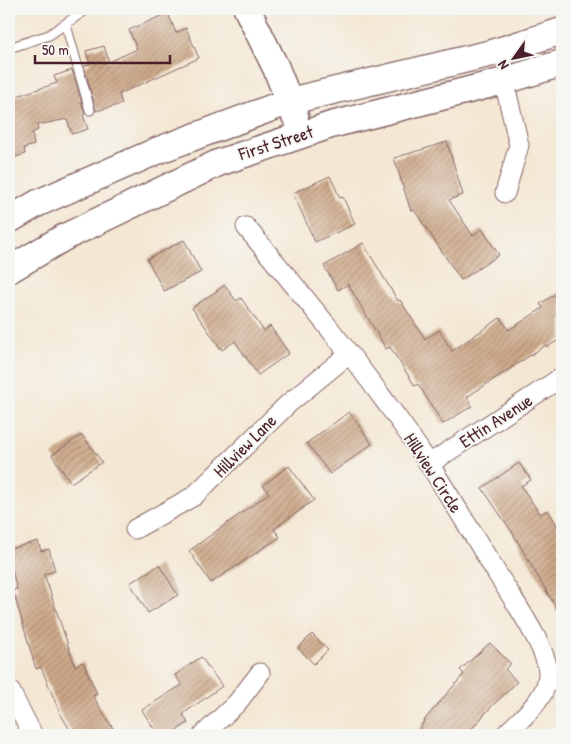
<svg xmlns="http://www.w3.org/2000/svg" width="571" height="744" font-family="'Patrick Hand',sans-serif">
  <defs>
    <pattern id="building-hatch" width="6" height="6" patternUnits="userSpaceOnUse" patternTransform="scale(1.25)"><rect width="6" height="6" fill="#cda989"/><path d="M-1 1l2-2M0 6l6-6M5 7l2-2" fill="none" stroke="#a88970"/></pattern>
  </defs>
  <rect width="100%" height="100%" fill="#f6f6f2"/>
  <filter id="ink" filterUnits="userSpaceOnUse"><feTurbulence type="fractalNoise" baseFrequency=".02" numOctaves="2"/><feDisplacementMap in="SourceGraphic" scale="10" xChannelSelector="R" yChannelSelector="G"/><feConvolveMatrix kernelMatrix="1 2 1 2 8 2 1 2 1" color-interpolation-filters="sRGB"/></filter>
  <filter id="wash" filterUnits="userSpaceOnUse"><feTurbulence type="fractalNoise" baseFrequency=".0096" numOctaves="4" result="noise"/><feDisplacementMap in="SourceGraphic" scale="20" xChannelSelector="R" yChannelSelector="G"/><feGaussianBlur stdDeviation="1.12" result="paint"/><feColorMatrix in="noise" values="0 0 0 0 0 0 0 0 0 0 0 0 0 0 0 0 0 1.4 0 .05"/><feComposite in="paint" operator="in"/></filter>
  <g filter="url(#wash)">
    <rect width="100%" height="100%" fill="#f4e7d3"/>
    <g id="blocks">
      <path fill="url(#building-hatch)" d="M 168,13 L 176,33 L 186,28 L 199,58 L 119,94 L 122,104 L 96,111 L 84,66 L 90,64 L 86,51 L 104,46 L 109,62 L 137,49 L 129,30 Z
        M 72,70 L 85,114 L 83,115 L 88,129 L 72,134 L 67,119 L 37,125 L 38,130 L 32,133 L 34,145 L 24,148 L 25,154 L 9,159 L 9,103 L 12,102 L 11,98 L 57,83 L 54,76 Z
        M 447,142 L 463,195 L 449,200 L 473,236 L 482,229 L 499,255 L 461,280 L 414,210 L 411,211 L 394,158 Z
        M 330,176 L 340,198 L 343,197 L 355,224 L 315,242 L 293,193 Z
        M 184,240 L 201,272 L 164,291 L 147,259 Z
        M 363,243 L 398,301 L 400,300 L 425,339 L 439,330 L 452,351 L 500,318 L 509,330 L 543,308 L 540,304 L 562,290 L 562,338 L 547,347 L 546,345 L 467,397 L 472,406 L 443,424 L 418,384 L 415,386 L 390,347 L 386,349 L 348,284 L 338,290 L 324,266 Z
        M 225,285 L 236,301 L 241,298 L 264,331 L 270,326 L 289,353 L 258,375 L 235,341 L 222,350 L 192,308 Z
        M 349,412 L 372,444 L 330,474 L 307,443 Z
        M 82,435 L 102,462 L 71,483 L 52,455 Z
        M 519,463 L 531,480 L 521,486 L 540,514 L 548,510 L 562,534 L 562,618 L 512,532 L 482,488 Z
        M 289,466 L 314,500 L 274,529 L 280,537 L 211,583 L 189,551 L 269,493 L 263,485 Z
        M 38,541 L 41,551 L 49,549 L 55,571 L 44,574 L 75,666 L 83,662 L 97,694 L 93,696 L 117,735 L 73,735 L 60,713 L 41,667 L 36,669 L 13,590 L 17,589 L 9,559 L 9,549 Z
        M 159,565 L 178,595 L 148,613 L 130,583 Z
        M 312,634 L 328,650 L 314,664 L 298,648 Z
        M 490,643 L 511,664 L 505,669 L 517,682 L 492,706 L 466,735 L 416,735 L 426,718 L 464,674 L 460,670 Z
        M 201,657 L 222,686 L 183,714 L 188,723 L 169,735 L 158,735 L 142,710 L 182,685 L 175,675 Z"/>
    </g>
  </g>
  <g filter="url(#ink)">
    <use href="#blocks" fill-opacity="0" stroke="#866566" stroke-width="1"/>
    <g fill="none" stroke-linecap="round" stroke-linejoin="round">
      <defs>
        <path id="lane" d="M 66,25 L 90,110
          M 9,48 L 49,35 L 87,9"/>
        <path id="street" d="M 504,81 L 519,145 L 505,193
          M 246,227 C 294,285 343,343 387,404 C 428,458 462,517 498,575 C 512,598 546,646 548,672 C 549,698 521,718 505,735
          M 429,464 L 562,377
          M 135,529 L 194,496 L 288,404 L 349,354
          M 9,689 L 33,735
          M 203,735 L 237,703 L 260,673"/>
        <path id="secondary" d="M 247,9 L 276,68 L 295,116
          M 9,220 L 38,203 L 159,150 L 290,101 L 492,53 L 562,31
          M 9,270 L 63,238 L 218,163 L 331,125 L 504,81 L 562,63"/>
      </defs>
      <use href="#lane" stroke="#866566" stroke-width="11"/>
      <use href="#street" stroke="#866566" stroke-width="21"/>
      <use href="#secondary" stroke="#866566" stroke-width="29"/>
      <use href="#lane" stroke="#fff" stroke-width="9"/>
      <use href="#street" stroke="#fff" stroke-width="19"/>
      <use href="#secondary" stroke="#fff" stroke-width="26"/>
    </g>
  </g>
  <g text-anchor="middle" stroke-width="4" stroke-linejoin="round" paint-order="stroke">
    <g font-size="18" fill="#4a1f2b" stroke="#f6f6f2">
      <text transform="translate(276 143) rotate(-18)" y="6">First Street</text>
      <text transform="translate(496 421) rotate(-33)" y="6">Ettin Avenue</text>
      <text transform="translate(245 446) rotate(-45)" y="6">Hillview Lane</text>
      <text transform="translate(433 473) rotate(57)" y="6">Hillview Circle</text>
    </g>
  </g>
  <rect width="571" height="744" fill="none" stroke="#f6f6f2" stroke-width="30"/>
  <g transform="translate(514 58) rotate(237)" stroke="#f6f6f2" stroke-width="4" paint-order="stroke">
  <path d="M0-4L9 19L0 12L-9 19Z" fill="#4a1f2b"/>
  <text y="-8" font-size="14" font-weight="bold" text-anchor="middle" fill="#4a1f2b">N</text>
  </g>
  <path d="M35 55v8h135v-8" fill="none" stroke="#4a1f2b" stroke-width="2.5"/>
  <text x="42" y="55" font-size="15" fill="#4a1f2b" stroke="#f6f6f2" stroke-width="4" paint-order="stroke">50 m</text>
</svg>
